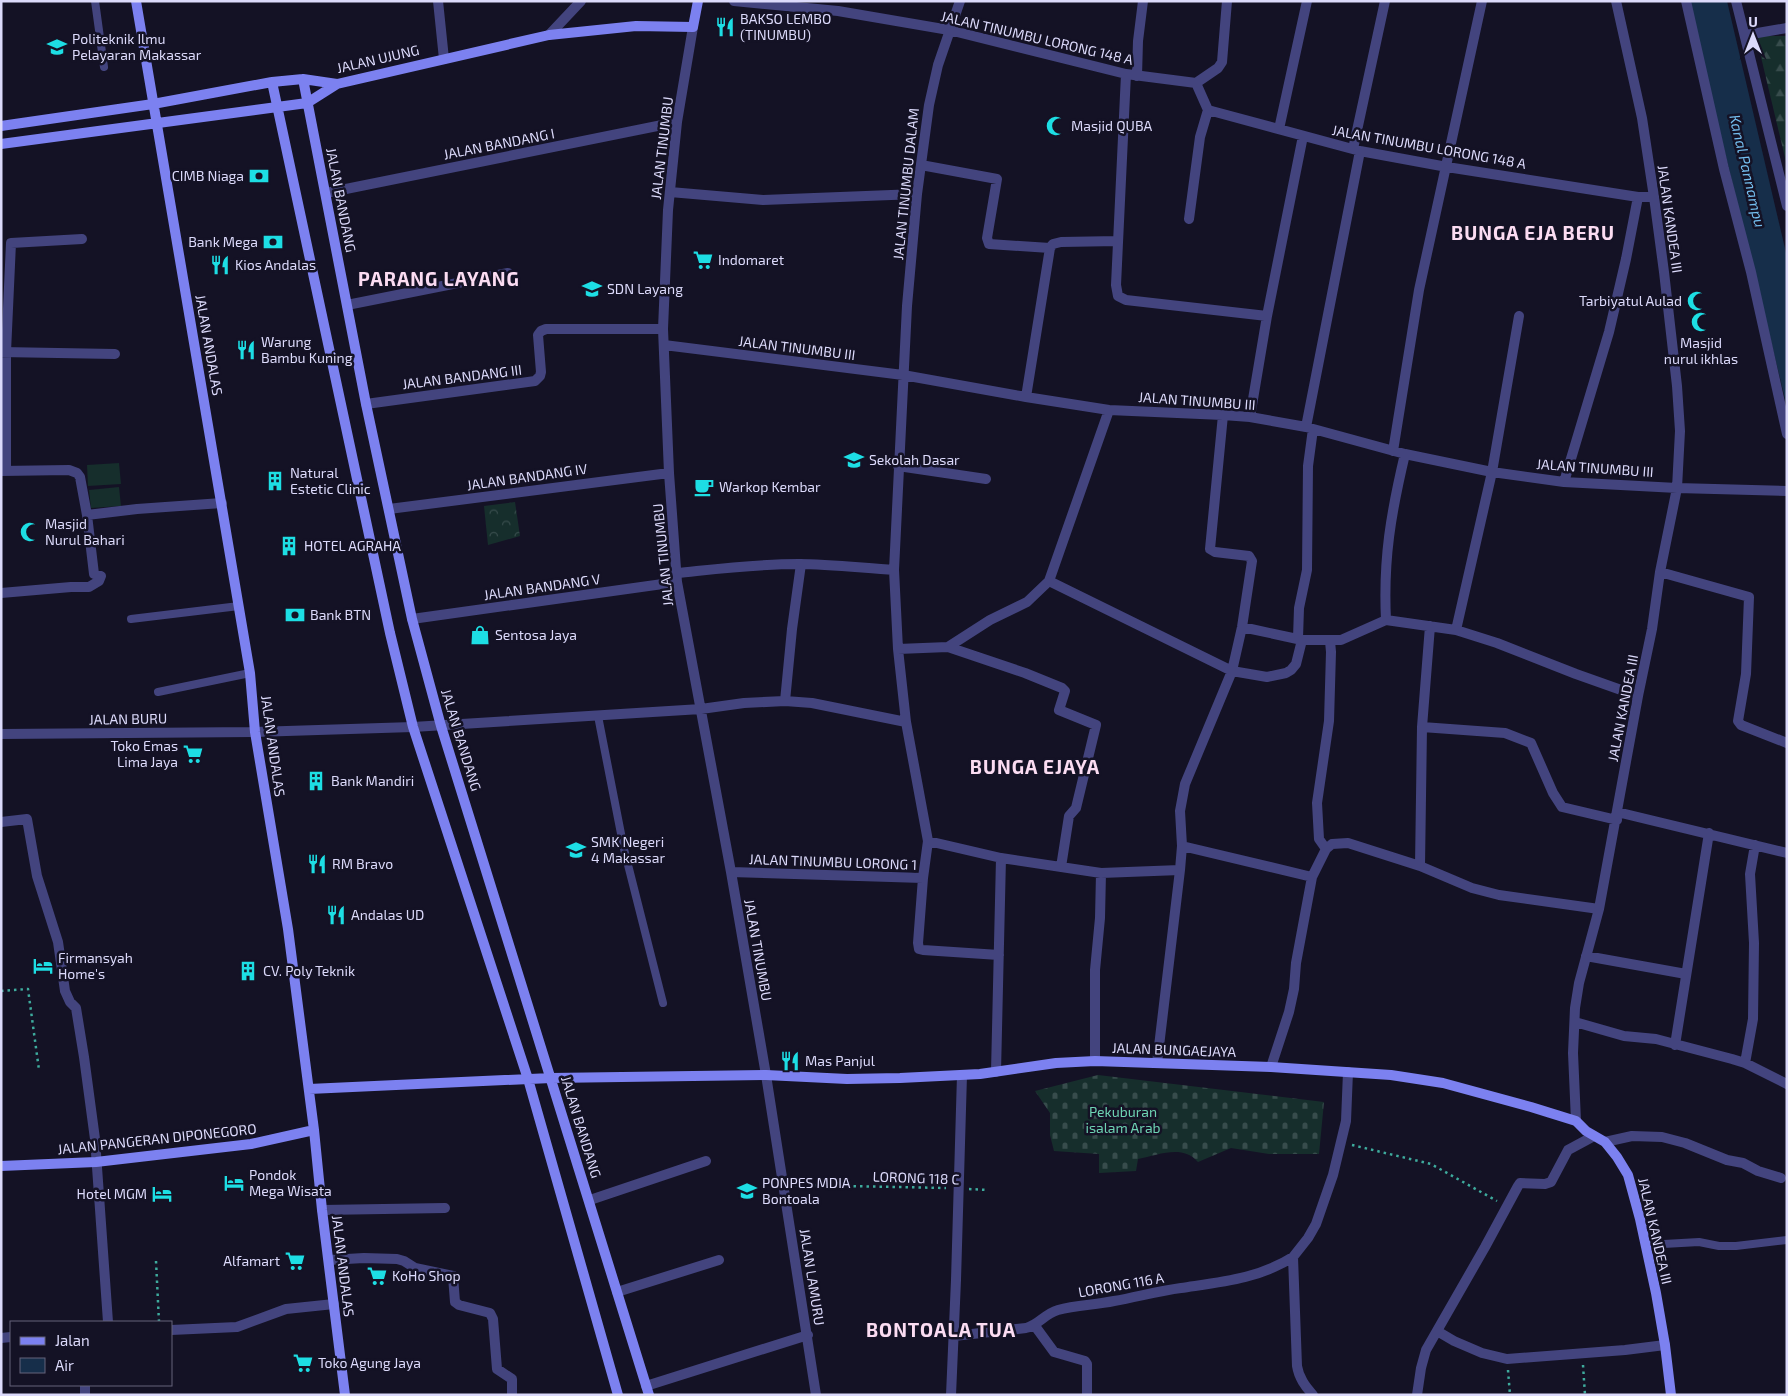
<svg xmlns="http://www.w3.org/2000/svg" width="1788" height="1396" font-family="'Exo 2',sans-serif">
  <defs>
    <pattern id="forest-firs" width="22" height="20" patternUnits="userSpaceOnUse" patternTransform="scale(1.25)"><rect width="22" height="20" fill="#162e2c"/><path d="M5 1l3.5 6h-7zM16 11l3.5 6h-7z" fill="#374c4c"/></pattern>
    <pattern id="cemetery-stones" width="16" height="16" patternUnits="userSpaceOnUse" patternTransform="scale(1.25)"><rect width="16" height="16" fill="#162e2c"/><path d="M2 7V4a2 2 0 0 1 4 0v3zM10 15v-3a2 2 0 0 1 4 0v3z" fill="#374c4c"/></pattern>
    <pattern id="park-crowns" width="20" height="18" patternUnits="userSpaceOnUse" patternTransform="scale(1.25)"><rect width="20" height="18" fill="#162e2c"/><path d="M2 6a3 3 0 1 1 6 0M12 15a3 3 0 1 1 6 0" fill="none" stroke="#374c4c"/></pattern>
  </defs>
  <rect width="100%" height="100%" fill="#141225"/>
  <path fill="url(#forest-firs)" d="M 1756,36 L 1787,36 L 1787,166 Z"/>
  <path fill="url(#cemetery-stones)" d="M 1098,1075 L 1324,1102 L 1319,1154 L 1269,1154 L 1231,1148 L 1198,1162 C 1183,1144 1158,1155 1138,1159 L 1136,1171 L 1099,1173 L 1099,1154 L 1054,1151 L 1050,1135 L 1050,1113 L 1035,1091 Z"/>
  <path fill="url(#park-crowns)" d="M 515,502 L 520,536 L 488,545 L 484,506 Z"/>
  <path fill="#162e2c" d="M 119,463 L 121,484 L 88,486 L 87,465 Z
    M 119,487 L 121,506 L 91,508 L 89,490 Z"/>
  <path fill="#162e4a" d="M 1688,1 L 1727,1 L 1787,257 L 1787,407 Z"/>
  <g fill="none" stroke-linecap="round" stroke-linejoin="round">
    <path stroke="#3eab9d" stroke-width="2.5" stroke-dasharray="2.5 4" stroke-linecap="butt" d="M 1,991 L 28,989 L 39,1070
      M 1352,1145 L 1431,1164 L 1497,1201
      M 795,1185 L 946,1188
      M 969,1189 L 988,1190
      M 156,1261 L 159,1322
      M 1583,1365 L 1585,1395
      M 1508,1370 L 1510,1395"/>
    <path stroke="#43447e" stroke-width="8" d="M 95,1 L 104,67
      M 131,619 L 239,606
      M 158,692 L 250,673
      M 598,716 L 624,849 L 663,1003
      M 1646,1245 L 1699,1242 L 1719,1246 L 1736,1246 L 1787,1240"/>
    <path stroke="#43447e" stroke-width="10" d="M 438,1 L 444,59
      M 734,1 L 838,11 L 949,30 L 1126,74 L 1196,83
      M 1686,1 L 1724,169 L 1751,272 L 1787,434
      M 1736,1 L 1787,206
      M 693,27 L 677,122 L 668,210 L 663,329 L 669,473 L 677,582 L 731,872 L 766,1075 L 816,1395
      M 549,35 L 581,1
      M 1746,35 L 1787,28
      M 1126,74 L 1116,285 L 1118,296 L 1126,300 L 1267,316
      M 1137,76 L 1138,41 L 1143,1
      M 1196,83 L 1208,110 L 1360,151 L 1447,167 L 1638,197 L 1654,197
      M 1196,83 L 1218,68 L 1222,62 L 1227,1
      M 1279,129 L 1307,1
      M 1353,149 L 1385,1
      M 921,165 L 997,179 L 987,238 L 989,244 L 1050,248
      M 670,192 L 763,200 L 917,194
      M 326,193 L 677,122
      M 1189,219 L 1200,137 L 1208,110
      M 347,305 L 508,273
      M 664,345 L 903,375 L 1026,397 L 1109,410 L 1223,415 L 1250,417 L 1306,427 L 1405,454 L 1492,472 L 1564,482 L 1677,488 L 1787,491
      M 1,352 L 115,354
      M 1026,397 L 1050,248 L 1053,244 L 1061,242 L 1118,241
      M 366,404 L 535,381 L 540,376 L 541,372 L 538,335 L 541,331 L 546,329 L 663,329
      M 1250,417 L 1267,316 L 1303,136
      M 1306,427 L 1360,151
      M 1393,451 L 1419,290 L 1482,1
      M 898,466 L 986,479
      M 1,471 L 69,470 L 77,473 L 80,477 L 87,515 L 94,574 L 101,576 L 99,581 L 89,587 L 71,587 L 1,593
      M 6,471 L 6,352 L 11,243 L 82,239
      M 1564,482 L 1609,332 L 1626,259 L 1638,197
      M 389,509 L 669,473
      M 87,515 L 137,509 L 222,503
      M 1660,572 L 1749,597 L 1746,674 L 1738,721 L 1741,725 L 1787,743
      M 677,573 C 717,569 757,564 798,564 C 830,564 862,568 894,570
      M 1049,581 L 1232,671 L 1267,677 L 1286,673 L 1291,670 L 1296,664 L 1302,640
      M 412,619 L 677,582
      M 1386,620 L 1456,630 L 1497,643 L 1576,674 L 1638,696
      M 1386,620 C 1383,559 1391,513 1405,454
      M 1242,627 L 1302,640 L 1341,640 L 1386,620
      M 1456,630 L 1492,472 L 1519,316
      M 1298,638 L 1299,608 L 1307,570 L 1308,466 L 1313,429
      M 948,647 L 1025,673 L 1062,688 L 1065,691 L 1059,710 L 1096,725 L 1076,808 L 1069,816 L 1061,867
      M 898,649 L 948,647 L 990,620 L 1027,602 L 1049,581 L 1109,410
      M 785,701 L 792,629 L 801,564
      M 1422,727 L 1505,733 L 1531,743 L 1553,793 L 1562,807 L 1617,820
      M 1,734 L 255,732 L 413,727 L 701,709 L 744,703 L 785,701 L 812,703 L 906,722
      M 1617,812 L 1787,853
      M 1,822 L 27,819 L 37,876 L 58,942 L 65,991 L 70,1002 L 76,1008 L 84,1057 L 95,1139 L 108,1322
      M 928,841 L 906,722 L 898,649 L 894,570 L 907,306 L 917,194 L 929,105 L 938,65 L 960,1
      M 1182,846 L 1180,811 L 1185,784 L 1232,671 L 1242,627 L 1252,561 L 1249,556 L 1215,552 L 1210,549 L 1223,415
      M 1326,849 L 1319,839 L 1317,803 L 1329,721 L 1331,652 L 1330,641
      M 1420,866 L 1422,727 L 1430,626
      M 731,872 L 923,878 L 928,841 L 1001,858 L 1101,873 L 1180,870 L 1182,846 L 1312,877 L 1326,849 L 1332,844 L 1348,843 L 1420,866 L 1472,888 L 1499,895 L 1599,909
      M 923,878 L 918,943 L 919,949 L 923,950 L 999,955
      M 1586,956 L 1686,974
      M 1575,1022 L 1624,1036 L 1656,1039 L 1732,1059 L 1745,1063 L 1787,1084
      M 1675,1045 L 1709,833
      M 1095,1061 L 1095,970 L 1100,918 L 1101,873
      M 1157,1063 L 1180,870
      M 1745,1063 L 1753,1019 L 1754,943 L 1750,874 L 1755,845
      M 1271,1067 L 1289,1012 L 1294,989 L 1296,963 L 1312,877
      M 996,1072 L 1001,858
      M 1576,1121 L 1573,1053 L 1575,1008 L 1579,983 L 1599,909 L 1638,696 L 1652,629 L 1660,572 L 1677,488 L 1680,431 L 1677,386 L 1664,272 L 1654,197 L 1642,118 L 1616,1
      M 1605,1142 L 1632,1136 L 1662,1137 L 1685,1143 L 1727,1160 L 1743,1163 L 1758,1171 L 1781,1178
      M 590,1200 L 706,1161
      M 322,1210 L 445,1208
      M 329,1260 L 364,1258 L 397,1259 L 404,1261 L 415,1268 L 453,1276 L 455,1302 L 459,1305 L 490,1313 L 493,1319 L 497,1369 L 512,1379 L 512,1395
      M 617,1292 L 719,1260
      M 1035,1326 L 1054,1352 L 1085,1361 L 1087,1364 L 1087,1395
      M 171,1330 L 237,1327 L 286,1309 L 334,1304
      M 1437,1331 L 1454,1341 L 1482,1353 L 1507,1359 L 1625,1350 L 1665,1345
      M 954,1336 L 1026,1328 C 1039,1325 1044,1314 1058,1310 C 1076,1305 1095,1305 1114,1301 C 1137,1297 1158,1291 1181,1288 C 1221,1282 1258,1279 1293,1257
      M 1,1338 L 11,1337
      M 646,1386 L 808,1335
      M 85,1395 L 85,1385
      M 951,1395 L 956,1280 L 962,1075
      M 1313,1395 C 1305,1386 1299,1378 1297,1366 L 1293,1257 L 1308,1238 L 1316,1224 L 1333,1175 L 1346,1121 L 1348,1072
      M 1417,1395 L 1421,1368 L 1426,1350 L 1485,1247 L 1518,1186 L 1520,1183 L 1545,1184 L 1551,1182 L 1568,1150 L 1594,1136"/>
    <path stroke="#7c81f0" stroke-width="10" d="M 136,1 L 250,673 L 255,732 L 288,929 L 314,1130 L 322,1210 L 345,1395
      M 303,79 L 366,404 L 412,619 L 441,726 L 649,1395
      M 272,82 L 390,633 L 413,727 L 528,1079 L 618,1395
      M 1,126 L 153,104 L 272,82 L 303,79 L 337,84 L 549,35 L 636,26 L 693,27 L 698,1
      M 1,144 L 307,103 L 337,84
      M 309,1089 L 551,1078 L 766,1075 L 847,1079 L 900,1078 L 980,1074 L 1056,1063 L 1095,1061 L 1271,1067 L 1391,1075 L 1443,1083 L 1531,1107 L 1576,1121 L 1586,1131 L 1605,1142 L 1617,1157 L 1628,1175 L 1640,1219 L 1656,1293 L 1665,1345 L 1671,1395
      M 1,1166 L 96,1162 L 251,1144 L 314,1130"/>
  </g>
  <defs>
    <symbol id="restaurant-bare" viewBox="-9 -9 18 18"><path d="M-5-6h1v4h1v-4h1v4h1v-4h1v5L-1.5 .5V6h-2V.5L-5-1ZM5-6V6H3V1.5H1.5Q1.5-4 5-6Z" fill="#1ddee4" stroke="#141225" stroke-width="2.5" paint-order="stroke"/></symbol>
    <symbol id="university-bare" viewBox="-9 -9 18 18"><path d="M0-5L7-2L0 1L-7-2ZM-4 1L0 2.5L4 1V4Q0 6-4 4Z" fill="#1ddee4" stroke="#141225" stroke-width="2.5" paint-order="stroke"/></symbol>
    <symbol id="mosque-bare" viewBox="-9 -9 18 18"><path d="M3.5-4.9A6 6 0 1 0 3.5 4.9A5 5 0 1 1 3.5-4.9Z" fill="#1ddee4" stroke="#141225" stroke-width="2.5" paint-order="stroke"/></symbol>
    <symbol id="bank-bare" viewBox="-9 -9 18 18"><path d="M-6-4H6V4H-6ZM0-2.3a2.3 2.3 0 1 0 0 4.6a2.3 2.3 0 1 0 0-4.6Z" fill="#1ddee4" stroke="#141225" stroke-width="2.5" paint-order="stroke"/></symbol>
    <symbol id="supermarket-bare" viewBox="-9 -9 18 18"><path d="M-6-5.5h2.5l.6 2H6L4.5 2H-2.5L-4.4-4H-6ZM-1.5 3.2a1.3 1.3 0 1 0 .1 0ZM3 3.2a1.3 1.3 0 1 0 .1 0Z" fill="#1ddee4" stroke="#141225" stroke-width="2.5" paint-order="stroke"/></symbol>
    <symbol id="school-bare" viewBox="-9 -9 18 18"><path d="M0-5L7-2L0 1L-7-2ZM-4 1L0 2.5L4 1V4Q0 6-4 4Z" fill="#1ddee4" stroke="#141225" stroke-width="2.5" paint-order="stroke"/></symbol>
    <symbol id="building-bare" viewBox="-9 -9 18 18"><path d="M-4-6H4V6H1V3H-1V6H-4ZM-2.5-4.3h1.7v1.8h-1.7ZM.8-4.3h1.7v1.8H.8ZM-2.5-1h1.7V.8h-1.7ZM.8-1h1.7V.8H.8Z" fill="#1ddee4" stroke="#141225" stroke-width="2.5" paint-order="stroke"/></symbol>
    <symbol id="cafe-bare" viewBox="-9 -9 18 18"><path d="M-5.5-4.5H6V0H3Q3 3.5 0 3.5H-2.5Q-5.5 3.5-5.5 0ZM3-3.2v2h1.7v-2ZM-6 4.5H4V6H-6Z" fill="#1ddee4" stroke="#141225" stroke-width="2.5" paint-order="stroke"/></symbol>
    <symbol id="shop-bare" viewBox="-9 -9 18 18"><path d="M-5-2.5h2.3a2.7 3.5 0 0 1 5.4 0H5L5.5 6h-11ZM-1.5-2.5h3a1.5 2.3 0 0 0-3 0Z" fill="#1ddee4" stroke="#141225" stroke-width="2.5" paint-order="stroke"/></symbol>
    <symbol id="hotel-bare" viewBox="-9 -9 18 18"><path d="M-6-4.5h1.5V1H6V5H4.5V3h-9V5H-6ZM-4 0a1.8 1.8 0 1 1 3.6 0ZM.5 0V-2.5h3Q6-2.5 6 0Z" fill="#1ddee4" stroke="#141225" stroke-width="2.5" paint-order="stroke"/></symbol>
  </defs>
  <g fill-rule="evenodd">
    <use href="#restaurant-bare" x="711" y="13" width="28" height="28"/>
    <use href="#university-bare" x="43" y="33" width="28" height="28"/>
    <use href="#mosque-bare" x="1042" y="112" width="28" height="28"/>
    <use href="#bank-bare" x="245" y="162" width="28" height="28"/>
    <use href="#bank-bare" x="259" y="228" width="28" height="28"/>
    <use href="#supermarket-bare" x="689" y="246" width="28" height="28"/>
    <use href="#restaurant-bare" x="206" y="251" width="28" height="28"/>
    <use href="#school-bare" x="578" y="275" width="28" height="28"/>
    <use href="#mosque-bare" x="1683" y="287" width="28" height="28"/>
    <use href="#mosque-bare" x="1687" y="308" width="28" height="28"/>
    <use href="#restaurant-bare" x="232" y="336" width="28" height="28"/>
    <use href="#school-bare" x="840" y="446" width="28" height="28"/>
    <use href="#building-bare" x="261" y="467" width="28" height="28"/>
    <use href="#cafe-bare" x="690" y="473" width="28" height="28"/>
    <use href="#mosque-bare" x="16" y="518" width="28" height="28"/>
    <use href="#building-bare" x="275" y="532" width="28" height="28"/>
    <use href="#bank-bare" x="281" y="601" width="28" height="28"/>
    <use href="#shop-bare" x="466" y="621" width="28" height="28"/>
    <use href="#supermarket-bare" x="179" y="740" width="28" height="28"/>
    <use href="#building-bare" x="302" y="767" width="28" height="28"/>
    <use href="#school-bare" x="562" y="836" width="28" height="28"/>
    <use href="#restaurant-bare" x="303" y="850" width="28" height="28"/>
    <use href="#restaurant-bare" x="322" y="901" width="28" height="28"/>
    <use href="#hotel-bare" x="29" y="952" width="28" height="28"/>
    <use href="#building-bare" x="234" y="957" width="28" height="28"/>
    <use href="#restaurant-bare" x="776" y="1047" width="28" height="28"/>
    <use href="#hotel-bare" x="220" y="1169" width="28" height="28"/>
    <use href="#school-bare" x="733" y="1177" width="28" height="28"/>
    <use href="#hotel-bare" x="148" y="1180" width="28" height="28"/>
    <use href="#supermarket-bare" x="281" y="1247" width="28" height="28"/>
    <use href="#supermarket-bare" x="363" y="1262" width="28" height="28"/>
    <use href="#supermarket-bare" x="289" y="1349" width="28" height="28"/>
  </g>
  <g text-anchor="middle" stroke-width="5" stroke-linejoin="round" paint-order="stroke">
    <g font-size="14" fill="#dcdafb" stroke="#141225" text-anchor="start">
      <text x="740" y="24">BAKSO LEMBO<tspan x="740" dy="16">(TINUMBU)</tspan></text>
      <text x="72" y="44">Politeknik Ilmu<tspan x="72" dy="16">Pelayaran Makassar</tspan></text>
      <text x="1071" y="131">Masjid QUBA</text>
      <text x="244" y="181" text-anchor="end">CIMB Niaga</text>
      <text x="258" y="247" text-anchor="end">Bank Mega</text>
      <text x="718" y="265">Indomaret</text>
      <text x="235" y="270">Kios Andalas</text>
      <text x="607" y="294">SDN Layang</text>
      <text x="1682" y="306" text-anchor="end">Tarbiyatul Aulad</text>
      <text x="261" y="347">Warung<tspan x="261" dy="16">Bambu Kuning</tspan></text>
      <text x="1701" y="348" text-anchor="middle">Masjid<tspan x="1701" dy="16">nurul ikhlas</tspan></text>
      <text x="869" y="465">Sekolah Dasar</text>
      <text x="290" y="478">Natural<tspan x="290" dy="16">Estetic Clinic</tspan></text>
      <text x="719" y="492">Warkop Kembar</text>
      <text x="45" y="529">Masjid<tspan x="45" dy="16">Nurul Bahari</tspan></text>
      <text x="304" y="551">HOTEL AGRAHA</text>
      <text x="310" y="620">Bank BTN</text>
      <text x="495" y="640">Sentosa Jaya</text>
      <text x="178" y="751" text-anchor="end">Toko Emas<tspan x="178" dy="16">Lima Jaya</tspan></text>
      <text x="331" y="786">Bank Mandiri</text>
      <text x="591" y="847">SMK Negeri<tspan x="591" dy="16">4 Makassar</tspan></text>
      <text x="332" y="869">RM Bravo</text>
      <text x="351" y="920">Andalas UD</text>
      <text x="58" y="963">Firmansyah<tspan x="58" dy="16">Home's</tspan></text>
      <text x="263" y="976">CV. Poly Teknik</text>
      <text x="805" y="1066">Mas Panjul</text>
      <text x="249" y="1180">Pondok<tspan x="249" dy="16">Mega Wisata</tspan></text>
      <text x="762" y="1188">PONPES MDIA<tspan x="762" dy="16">Bontoala</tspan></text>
      <text x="147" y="1199" text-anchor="end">Hotel MGM</text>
      <text x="280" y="1266" text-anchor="end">Alfamart</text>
      <text x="392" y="1281">KoHo Shop</text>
      <text x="318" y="1368">Toko Agung Jaya</text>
    </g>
    <g font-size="14" fill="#dcdafb" stroke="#141225">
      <text transform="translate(1037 38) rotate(13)" y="5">JALAN TINUMBU LORONG 148 A</text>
      <text transform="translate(378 59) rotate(-13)" y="5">JALAN UJUNG</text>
      <text transform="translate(499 144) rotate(-11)" y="5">JALAN BANDANG I</text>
      <text transform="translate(1429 147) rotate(10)" y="5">JALAN TINUMBU LORONG 148 A</text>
      <text transform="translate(662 148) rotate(-83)" y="5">JALAN TINUMBU</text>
      <text transform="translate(906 184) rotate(-84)" y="5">JALAN TINUMBU DALAM</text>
      <text transform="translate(341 200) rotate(79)" y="5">JALAN BANDANG</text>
      <text transform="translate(1670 219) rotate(82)" y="5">JALAN KANDEA III</text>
      <text transform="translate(209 345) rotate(80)" y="5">JALAN ANDALAS</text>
      <text transform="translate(797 348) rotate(7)" y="5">JALAN TINUMBU III</text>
      <text transform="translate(462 377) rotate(-7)" y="5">JALAN BANDANG III</text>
      <text transform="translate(1197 401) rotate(4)" y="5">JALAN TINUMBU III</text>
      <text transform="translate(1595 468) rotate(4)" y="5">JALAN TINUMBU III</text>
      <text transform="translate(527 477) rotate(-8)" y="5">JALAN BANDANG IV</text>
      <text transform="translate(663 555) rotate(-96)" y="5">JALAN TINUMBU</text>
      <text transform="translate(542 587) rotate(-8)" y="5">JALAN BANDANG V</text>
      <text transform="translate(1623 708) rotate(-79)" y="5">JALAN KANDEA III</text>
      <text transform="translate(128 719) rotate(-1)" y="5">JALAN BURU</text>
      <text transform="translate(461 740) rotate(73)" y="5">JALAN BANDANG</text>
      <text transform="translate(273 746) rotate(82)" y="5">JALAN ANDALAS</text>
      <text transform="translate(833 862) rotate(2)" y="5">JALAN TINUMBU LORONG 1</text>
      <text transform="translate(758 950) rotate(80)" y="5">JALAN TINUMBU</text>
      <text transform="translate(1174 1050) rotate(2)" y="5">JALAN BUNGAEJAYA</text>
      <text transform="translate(581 1127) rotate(73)" y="5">JALAN BANDANG</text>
      <text transform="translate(157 1139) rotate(-6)" y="5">JALAN PANGERAN DIPONEGORO</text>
      <text transform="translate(916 1178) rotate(2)" y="5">LORONG 118 C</text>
      <text transform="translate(1655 1231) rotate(77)" y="5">JALAN KANDEA III</text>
      <text transform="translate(343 1266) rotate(83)" y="5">JALAN ANDALAS</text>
      <text transform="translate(812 1277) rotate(81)" y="5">JALAN LAMURU</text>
      <text transform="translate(1121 1285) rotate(-10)" y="5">LORONG 116 A</text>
    </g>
    <g font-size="14" fill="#6ed3b3" stroke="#141225">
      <text x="1123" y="1117">Pekuburan<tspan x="1123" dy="16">isalam Arab</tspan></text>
    </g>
    <g font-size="15" font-style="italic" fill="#74beef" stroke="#141225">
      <text transform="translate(1747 171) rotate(77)" y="5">Kanal Pannampu</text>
    </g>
    <g font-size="19" font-weight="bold" letter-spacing="1" fill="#fbdcf2" stroke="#141225">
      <text x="1533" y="240">BUNGA EJA BERU</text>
      <text x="439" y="286">PARANG LAYANG</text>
      <text x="1035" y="774">BUNGA EJAYA</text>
      <text x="941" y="1337">BONTOALA TUA</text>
    </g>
  </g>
  <rect width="1788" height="1396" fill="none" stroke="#dcdafb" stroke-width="5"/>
  <rect x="10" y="1321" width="162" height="65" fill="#141225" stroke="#64627b"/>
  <rect x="20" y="1337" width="25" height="8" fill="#7c81f0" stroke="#64627b"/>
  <text x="55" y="1346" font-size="15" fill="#dcdafb">Jalan</text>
  <rect x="20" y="1358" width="25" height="15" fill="#162e4a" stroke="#64627b"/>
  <text x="55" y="1371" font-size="15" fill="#dcdafb">Air</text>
  <g transform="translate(1753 35)" stroke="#141225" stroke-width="4" paint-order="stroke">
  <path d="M0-4L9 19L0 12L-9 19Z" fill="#dcdafb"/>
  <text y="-8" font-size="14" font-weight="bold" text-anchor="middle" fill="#dcdafb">U</text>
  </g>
</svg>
